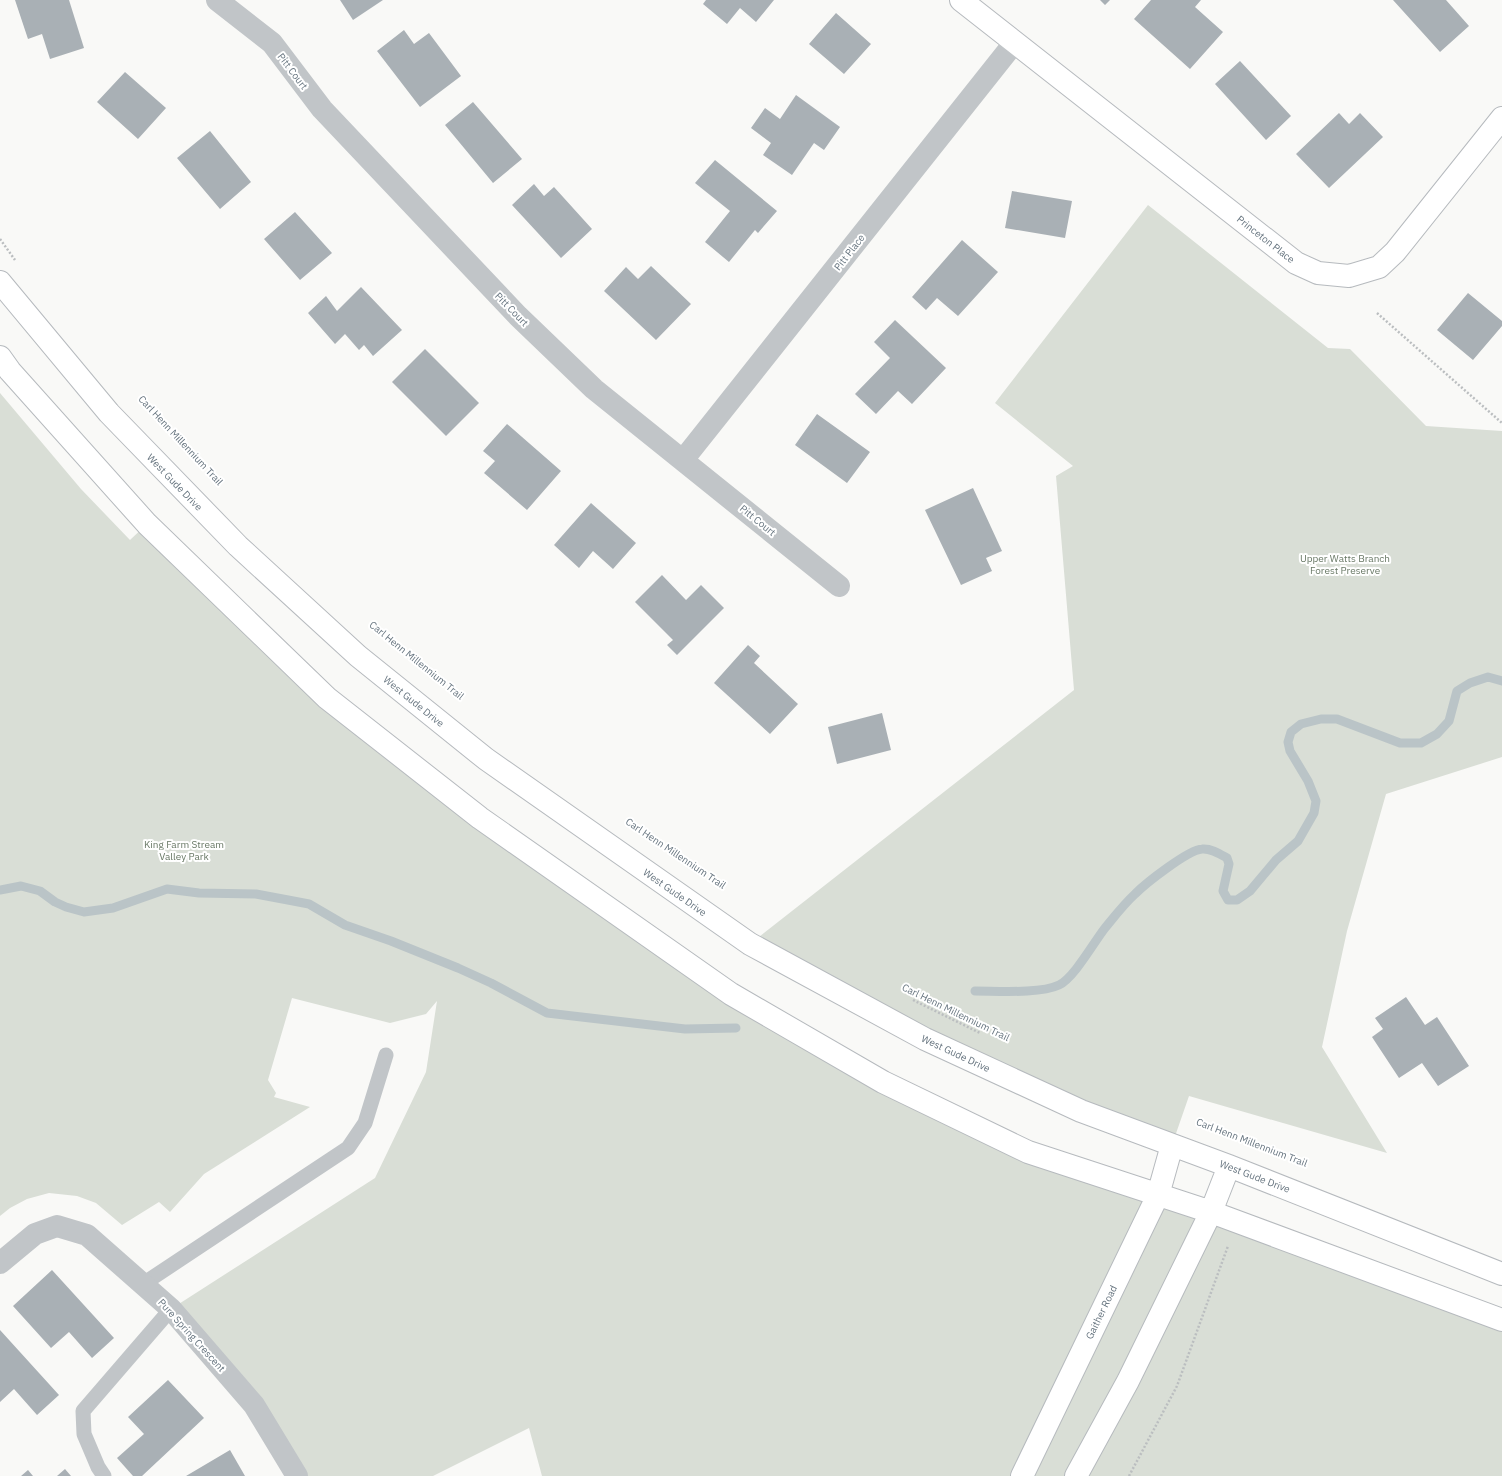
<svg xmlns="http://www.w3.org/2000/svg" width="1502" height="1476" font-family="'IBM Plex Sans',sans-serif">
  <rect width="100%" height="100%" fill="#f9f9f7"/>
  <path fill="#d9ded6" d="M 1148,205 L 1328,348 L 1350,349 L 1426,426 L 1502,431 L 1502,757 L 1386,794 L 1347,931 L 1322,1047 L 1387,1153 L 1189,1096 L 1172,1145 L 750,944 L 1074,690 L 1056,476 L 1073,466 L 995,403 Z
    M 0,393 L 81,489 L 130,540 L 147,524 L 327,698 L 731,994 L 1028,1152 L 1502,1320 L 1502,1476 L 542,1476 L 529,1428 L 433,1476 L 297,1476 L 171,1309 L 375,1178 L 426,1072 L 437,1001 L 426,1014 L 390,1023 L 292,998 L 268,1080 L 276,1093 L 274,1097 L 310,1107 L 204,1174 L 170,1212 L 159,1202 L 122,1225 L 96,1203 L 77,1196 L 49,1193 L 27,1199 L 10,1208 L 0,1216 Z"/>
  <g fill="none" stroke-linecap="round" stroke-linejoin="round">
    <path stroke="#bac4c7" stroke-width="9" d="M 0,890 L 21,886 L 40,891 L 55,902 L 66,907 L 84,912 L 113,908 L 167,889 L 199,893 L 256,894 L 288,900 L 309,904 L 345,925 L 391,941 L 458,968 L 491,983 L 547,1013 L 685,1029 L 736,1028
      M 975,991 C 998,991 1040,994 1059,985 C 1074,978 1094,942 1105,928 C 1114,917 1124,904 1135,894 C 1146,883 1188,850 1202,849 C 1211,848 1220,854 1227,858 L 1229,864 L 1223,891 L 1228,900 L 1237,900 L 1250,891 L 1276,860 L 1298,841 L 1314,813 L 1316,801 L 1308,781 L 1290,751 L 1288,742 L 1291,732 L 1301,724 L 1321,719 L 1337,719 L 1400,743 L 1421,743 L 1437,734 L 1449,721 L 1457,691 L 1470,683 L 1488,677 L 1502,681"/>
  </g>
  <path fill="#a9b0b5" d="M 15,0 L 69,0 L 84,48 L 50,59 L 42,34 L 28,39 Z
    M 340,0 L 383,0 L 353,20 Z
    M 706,0 L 774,0 L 756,22 L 740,8 L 727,24 L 703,4 Z
    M 1100,0 L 1110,0 L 1105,5 Z
    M 1151,0 L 1201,0 L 1195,7 L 1223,32 L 1190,69 L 1134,19 Z
    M 1393,0 L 1446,0 L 1469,26 L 1440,52 Z
    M 836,13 L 871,44 L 844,74 L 809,44 Z
    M 404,30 L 414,44 L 429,33 L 461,76 L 420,107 L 377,51 Z
    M 1240,61 L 1291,116 L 1266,140 L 1215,84 Z
    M 125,72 L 166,108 L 138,139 L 97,102 Z
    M 796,95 L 840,127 L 824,150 L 814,143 L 792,175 L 763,155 L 771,143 L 751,128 L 765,108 L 780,119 Z
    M 473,102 L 522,159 L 493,183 L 445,125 Z
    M 1339,113 L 1349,124 L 1360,113 L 1383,137 L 1329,188 L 1296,154 Z
    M 210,131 L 251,182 L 220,209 L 177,158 Z
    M 715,160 L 777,211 L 758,233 L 755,230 L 729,262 L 705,242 L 730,211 L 695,183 Z
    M 534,184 L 544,196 L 554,187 L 592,229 L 561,258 L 512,205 Z
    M 1012,191 L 1072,201 L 1065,238 L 1005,228 Z
    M 295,212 L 332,253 L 300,280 L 264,239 Z
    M 962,240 L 998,272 L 958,316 L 937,298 L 926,310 L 912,297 Z
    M 651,266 L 691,304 L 656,340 L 604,291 L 626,267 L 638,279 Z
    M 361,287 L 402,330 L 373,356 L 364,345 L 359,350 L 345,334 L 335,344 L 308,313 L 326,296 L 337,311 Z
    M 1468,293 L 1502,321 L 1502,326 L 1473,360 L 1437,330 Z
    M 895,320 L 946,368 L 912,404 L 898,391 L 876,414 L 855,394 L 890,358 L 874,342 Z
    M 425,349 L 479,403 L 446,436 L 392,382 Z
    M 817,414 L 870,452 L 847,483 L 795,445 Z
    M 507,424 L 561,471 L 527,510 L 484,473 L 495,461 L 483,451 Z
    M 973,488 L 1002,551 L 986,558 L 992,571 L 961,585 L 925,510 Z
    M 591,503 L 636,543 L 613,569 L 593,551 L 579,568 L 554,545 Z
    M 662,575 L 686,600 L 701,585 L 724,608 L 677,655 L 667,645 L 673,640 L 635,602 Z
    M 748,645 L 760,656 L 754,663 L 798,704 L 770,734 L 714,683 Z
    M 882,713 L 891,750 L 837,764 L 828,727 Z
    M 1406,997 L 1425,1025 L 1437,1017 L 1469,1066 L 1438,1086 L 1422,1063 L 1399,1078 L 1372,1037 L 1383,1029 L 1375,1018 Z
    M 52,1270 L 114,1338 L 92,1358 L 69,1332 L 51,1348 L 13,1306 Z
    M 0,1330 L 59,1395 L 37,1415 L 14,1389 L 0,1402 Z
    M 168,1380 L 204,1418 L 142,1476 L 133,1476 L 117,1458 L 144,1434 L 128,1417 Z
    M 230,1450 L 245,1476 L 186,1476 Z
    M 65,1469 L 71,1476 L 57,1476 Z
    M 28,1470 L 33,1476 L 21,1476 Z"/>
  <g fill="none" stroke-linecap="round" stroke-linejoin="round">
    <defs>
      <path id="secondary" d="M 961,0 L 1296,263 L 1318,273 L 1349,276 L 1379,267 L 1395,252 L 1502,118
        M 0,282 L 109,413 L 238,546 L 358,656 L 486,759 L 750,944 L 925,1039 L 1081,1111 L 1229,1166 L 1502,1274
        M 0,357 L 10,371 L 147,524 L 327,698 L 480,818 L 731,994 L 883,1082 L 1028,1152 L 1211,1212 L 1502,1320
        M 1022,1476 L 1158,1195 L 1172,1145
        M 1076,1476 L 1128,1381 L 1211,1212 L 1229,1166"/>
    </defs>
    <use href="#secondary" stroke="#b6babe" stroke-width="24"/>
    <path stroke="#bbbec0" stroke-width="2.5" stroke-dasharray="2 2" stroke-linecap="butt" d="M 0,239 L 15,260
      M 1377,313 L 1502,423
      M 913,1000 L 980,1033
      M 1129,1476 L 1177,1386 L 1228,1246"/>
    <path stroke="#c1c5c8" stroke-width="15" d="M 143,1284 L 348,1148 L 365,1123 L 386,1055
      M 104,1476 L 98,1467 L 84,1434 L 83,1411 L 171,1309"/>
    <path stroke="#c1c5c8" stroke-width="22" d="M 217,0 L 272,43 L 322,109 L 518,316 L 594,389 L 839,586
      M 683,460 L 1014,43
      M 0,1263 L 35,1234 L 57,1226 L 87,1235 L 171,1309 L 254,1405 L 297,1476"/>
    <use href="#secondary" stroke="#fff" stroke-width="22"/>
  </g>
  <g text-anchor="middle" stroke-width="4" stroke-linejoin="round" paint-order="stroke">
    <g font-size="10" fill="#66747f" stroke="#fff">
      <text transform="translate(293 71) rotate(53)" y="4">Pitt Court</text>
      <text transform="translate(1266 239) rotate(38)" y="4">Princeton Place</text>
      <text transform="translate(849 252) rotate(-52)" y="4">Pitt Place</text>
      <text transform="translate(512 309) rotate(46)" y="4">Pitt Court</text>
      <text transform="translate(181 440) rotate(47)" y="4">Carl Henn Millennium Trail</text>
      <text transform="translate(175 482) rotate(46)" y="4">West Gude Drive</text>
      <text transform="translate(758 520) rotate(39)" y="4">Pitt Court</text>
      <text transform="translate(417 660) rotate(39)" y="4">Carl Henn Millennium Trail</text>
      <text transform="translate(414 701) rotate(39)" y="4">West Gude Drive</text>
      <text transform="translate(676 853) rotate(34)" y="4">Carl Henn Millennium Trail</text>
      <text transform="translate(675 892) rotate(35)" y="4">West Gude Drive</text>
      <text transform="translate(956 1012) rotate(26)" y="4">Carl Henn Millennium Trail</text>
      <text transform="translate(956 1053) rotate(25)" y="4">West Gude Drive</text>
      <text transform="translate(1252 1142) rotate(21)" y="4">Carl Henn Millennium Trail</text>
      <text transform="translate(1255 1176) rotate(21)" y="4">West Gude Drive</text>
      <text transform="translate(1101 1312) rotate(-64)" y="4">Gaither Road</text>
      <text transform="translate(192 1335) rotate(48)" y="4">Pure Spring Crescent</text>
    </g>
    <g font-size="10" fill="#687865" stroke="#fff">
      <text x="1345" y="562">Upper Watts Branch<tspan x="1345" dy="12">Forest Preserve</tspan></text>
      <text x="184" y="848">King Farm Stream<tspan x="184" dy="12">Valley Park</tspan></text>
    </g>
  </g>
</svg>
